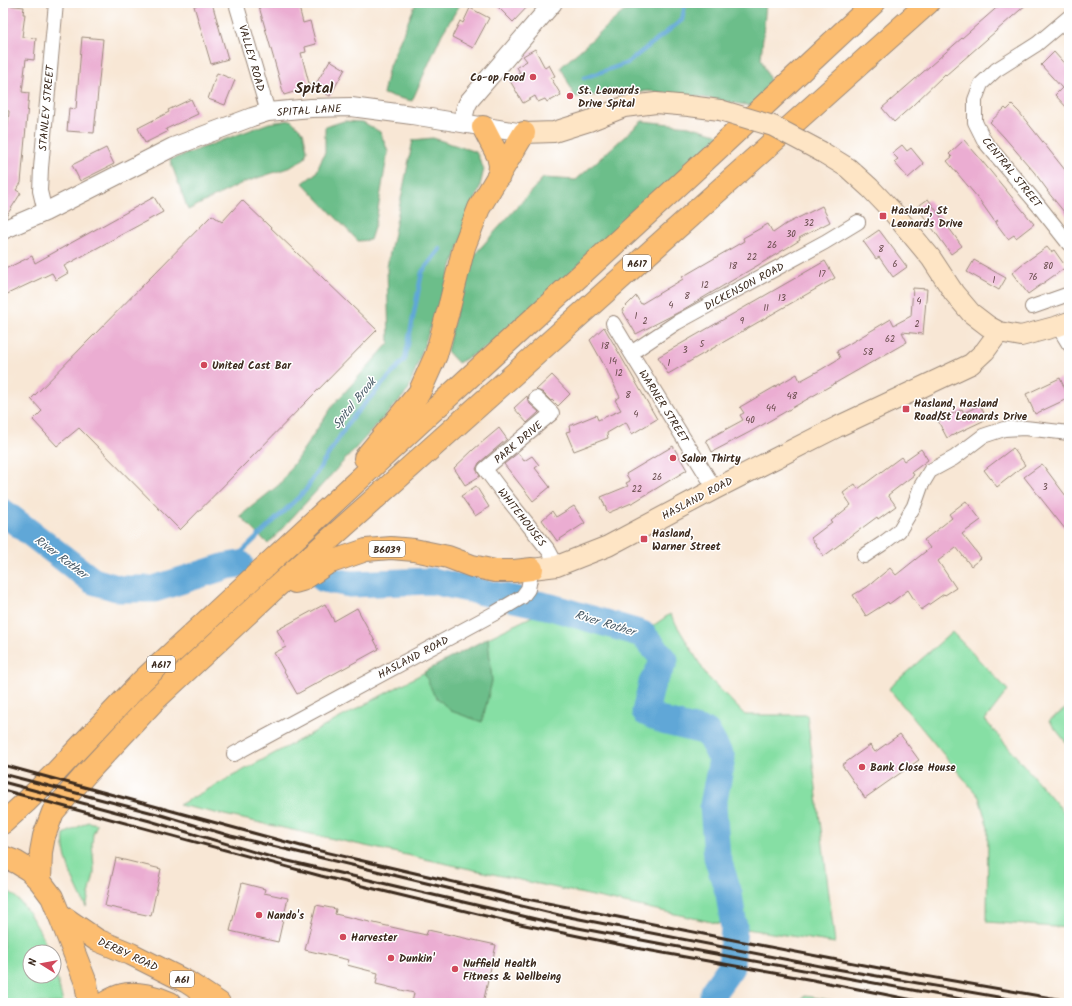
<svg xmlns="http://www.w3.org/2000/svg" width="1072" height="1006" font-family="Kalam,sans-serif">
  <rect width="100%" height="100%" fill="#fff"/>
  <filter id="ink" filterUnits="userSpaceOnUse"><feTurbulence type="fractalNoise" baseFrequency=".025" numOctaves="2"/><feDisplacementMap in="SourceGraphic" scale="8" xChannelSelector="R" yChannelSelector="G"/><feConvolveMatrix kernelMatrix="1 2 1 2 8 2 1 2 1" color-interpolation-filters="sRGB"/></filter>
  <filter id="wash" filterUnits="userSpaceOnUse"><feTurbulence type="fractalNoise" baseFrequency=".012" numOctaves="4" result="noise"/><feDisplacementMap in="SourceGraphic" scale="16" xChannelSelector="R" yChannelSelector="G"/><feGaussianBlur stdDeviation="0.9" result="paint"/><feColorMatrix in="noise" values="0 0 0 0 0 0 0 0 0 0 0 0 0 0 0 0 0 1.4 0 .05"/><feComposite in="paint" operator="in"/></filter>
  <g filter="url(#wash)">
    <rect width="100%" height="100%" fill="#f8e7d5"/>
    <path fill="#86dfa4" stroke="#608461" d="M 551,607 L 641,634 L 670,614 L 707,676 L 745,715 L 807,715 L 835,943 L 734,927 L 179,805 L 488,638 Z
      M 952,632 L 1008,690 L 985,720 L 1069,818 L 1069,928 L 987,922 L 988,828 L 979,797 L 889,689 L 890,688 L 890,687 Z
      M 1069,706 L 1069,746 L 1049,721 Z
      M 88,822 L 97,824 L 93,834 L 92,844 L 94,866 L 94,874 L 86,907 C 76,887 61,857 64,834 Z
      M 3,888 C 22,896 42,933 49,952 L 30,952 L 30,976 L 54,976 L 54,965 L 63,1003 L 3,1003 Z
      M 804,996 L 849,1003 L 796,1003 Z"/>
    <path fill="#6cbe8a" stroke="#547454" d="M 416,3 L 461,3 L 442,34 L 412,101 L 383,94 L 389,66 Z
      M 659,3 L 766,3 L 761,59 L 772,85 L 751,106 L 694,96 L 648,91 L 575,97 L 561,67 L 623,12 Z
      M 291,120 L 303,132 L 307,150 L 305,158 L 291,167 L 242,183 L 188,210 L 170,160 L 269,123 Z
      M 344,121 L 363,122 L 380,132 L 388,151 L 376,221 L 370,240 L 358,241 L 303,183 L 316,173 L 325,152 L 325,127 Z
      M 642,121 L 689,126 L 720,135 L 491,345 L 458,363 L 447,351 L 467,263 L 543,178 L 576,180 Z
      M 433,138 L 476,152 L 484,169 L 479,190 L 408,391 L 268,544 L 240,516 L 280,484 L 334,404 L 389,343 L 387,267 L 413,140 Z
      M 488,638 L 492,681 L 482,722 L 451,711 L 434,695 L 424,672 Z"/>
    <g fill="none" stroke-linecap="round" stroke-linejoin="round">
      <path stroke="#61a7d7" stroke-width="4.5" d="M 584,78 L 627,63 L 682,20 L 685,5 L 687,3
        M 227,566 L 305,491 L 351,419 L 405,359 L 422,272 L 440,249"/>
      <path stroke="#61a7d7" stroke-width="27" d="M 3,512 L 93,581 L 120,589 L 154,589 L 227,566 L 240,564
        M 324,579 L 350,584 L 432,581 L 551,607 L 642,634 L 665,660 L 652,683 L 645,712 L 666,722 L 707,732 L 722,759 L 713,805 L 717,857 L 729,894 L 734,927 L 731,967 L 713,992 L 713,1003"/>
    </g>
    <g id="blocks">
      <path fill="#ebadd2" d="M 205,3 L 212,3 L 228,59 L 211,64 L 194,6 Z
        M 258,3 L 298,3 L 303,23 L 310,21 L 316,44 L 305,47 L 306,52 L 301,53 L 310,87 L 284,95 Z
        M 494,3 L 531,3 L 513,22 Z
        M 1002,3 L 1028,3 L 946,75 L 945,74 L 912,106 L 894,122 L 882,108 Z
        M 7,5 L 24,7 L 23,14 L 25,14 L 22,37 L 36,38 L 34,60 L 26,59 L 22,92 L 29,93 L 21,183 L 16,190 L 21,193 L 5,218 L 3,219 L 3,149 L 5,149 L 6,146 L 9,111 L 4,110 L 6,87 L 3,86 L 3,68 L 5,49 L 3,49 L 3,46 Z
        M 470,8 L 489,18 L 473,48 L 452,37 L 460,21 L 463,23 Z
        M 82,37 L 103,39 L 94,133 L 67,131 L 69,108 L 76,109 Z
        M 535,49 L 545,68 L 549,65 L 555,76 L 551,78 L 561,95 L 550,101 L 550,100 L 547,102 L 545,99 L 538,102 L 535,96 L 523,103 L 509,79 L 520,73 L 517,67 L 527,61 L 523,56 Z
        M 1054,52 L 1069,69 L 1069,110 L 1055,95 L 1062,88 L 1041,65 Z
        M 330,60 L 345,69 L 330,96 L 314,87 Z
        M 217,73 L 235,80 L 225,105 L 208,99 Z
        M 191,99 L 198,114 L 166,129 L 167,132 L 145,143 L 138,128 L 169,112 L 168,110 Z
        M 1012,105 L 1019,112 L 1069,175 L 1069,218 L 1047,191 L 1048,191 L 1034,172 L 1004,137 L 990,122 L 1005,108 L 1007,110 Z
        M 964,140 L 977,155 L 1034,224 L 1016,238 L 1014,235 L 1008,239 L 996,223 L 998,220 L 995,222 L 978,198 L 947,161 L 952,157 L 949,154 Z
        M 902,145 L 907,151 L 911,148 L 924,164 L 908,178 L 894,162 L 898,159 L 892,153 Z
        M 106,148 L 114,164 L 80,181 L 72,165 Z
        M 154,197 L 163,212 L 64,266 L 68,273 L 56,280 L 52,273 L 3,296 L 3,270 L 32,256 L 35,263 Z
        M 928,199 L 962,246 L 951,254 L 917,207 Z
        M 242,200 L 377,330 L 180,530 L 79,428 L 57,446 L 33,420 L 42,411 L 31,399 L 212,215 L 222,222 Z
        M 822,206 L 830,222 L 799,238 L 800,240 L 792,245 L 679,312 L 636,334 L 622,310 L 636,296 L 641,304 L 683,279 L 682,277 L 744,241 L 743,238 L 768,224 L 773,233 L 786,224 Z
        M 879,230 L 907,267 L 893,277 L 879,257 L 876,259 L 863,241 Z
        M 1047,247 L 1051,252 L 1054,250 L 1066,267 L 1028,294 L 1012,273 L 1021,265 Z
        M 974,260 L 1006,278 L 999,290 L 967,272 Z
        M 825,261 L 835,278 L 668,374 L 658,357 Z
        M 913,288 L 927,289 L 923,334 L 902,332 L 907,342 L 750,432 L 712,452 L 706,440 L 743,420 L 740,415 L 744,413 L 740,407 L 797,374 L 800,381 L 822,369 L 840,358 L 837,351 L 891,319 L 894,325 L 911,316 Z
        M 604,327 L 657,419 L 632,434 L 626,422 L 607,433 L 608,438 L 574,451 L 566,432 L 570,431 L 569,426 L 596,415 L 598,420 L 621,410 L 615,400 L 620,397 L 608,373 L 608,372 L 590,340 Z
        M 552,375 L 570,394 L 558,406 L 552,400 L 551,401 L 542,392 L 536,390 Z
        M 1060,378 L 1069,398 L 1035,414 L 1026,394 Z
        M 527,396 L 528,401 L 530,404 L 539,412 L 527,423 L 514,408 Z
        M 980,405 L 987,419 L 947,438 L 938,421 L 962,409 L 964,413 Z
        M 499,428 L 507,439 L 479,463 L 476,469 L 480,476 L 465,485 L 454,468 L 474,449 Z
        M 673,446 L 687,470 L 634,502 L 608,513 L 601,497 L 628,486 L 626,483 L 630,481 L 626,474 Z
        M 1013,448 L 1025,465 L 997,487 L 984,470 Z
        M 921,449 L 928,460 L 912,472 L 914,475 L 888,495 L 896,506 L 878,519 L 877,517 L 824,556 L 811,538 L 832,522 L 831,521 L 851,505 L 843,493 L 855,484 L 858,489 L 901,457 L 904,461 Z
        M 518,453 L 524,461 L 532,456 L 539,465 L 535,468 L 550,487 L 533,501 L 504,464 Z
        M 1042,464 L 1069,500 L 1069,534 L 1024,477 Z
        M 476,486 L 489,507 L 475,516 L 461,496 Z
        M 966,501 L 981,520 L 962,534 L 981,558 L 971,566 L 956,547 L 938,561 L 956,588 L 945,595 L 944,594 L 921,610 L 908,590 L 889,604 L 888,602 L 866,616 L 853,595 L 867,587 L 890,568 L 896,575 L 930,548 L 924,540 L 952,518 L 949,514 Z
        M 574,506 L 585,523 L 557,541 L 542,520 L 552,511 L 556,517 Z
        M 325,604 L 334,621 L 357,608 L 379,649 L 297,694 L 274,653 L 286,647 L 277,630 Z
        M 900,734 L 919,760 L 865,798 L 842,765 L 870,745 L 875,752 Z
        M 116,858 L 161,869 L 151,916 L 105,906 Z
        M 242,883 L 265,889 L 264,893 L 288,898 L 278,942 L 230,931 Z
        M 316,905 L 336,909 L 335,914 L 426,935 L 428,930 L 496,945 L 483,1003 L 412,1003 L 414,993 L 376,984 L 378,973 L 347,965 L 349,960 L 305,950 Z"/>
    </g>
  </g>
  <g filter="url(#ink)">
    <use href="#blocks" fill-opacity="0" stroke="#9a887a" stroke-width="1"/>
    <g fill="none" stroke-linecap="round" stroke-linejoin="round">
      <defs>
        <path id="minor" d="M 236,3 L 268,112
          M 1069,17 L 1037,44 L 996,70 L 981,84 L 975,100 L 975,122 L 985,142 L 1039,206 L 1069,244
          M 45,212 L 40,191 L 41,168 L 56,3
          M 1032,307 L 1069,294
          M 613,323 L 631,353 L 715,489
          M 1058,326 L 1069,344
          M 631,353 L 676,323 L 718,300 L 825,242 L 858,222
          M 536,398 L 552,413 L 485,469 L 503,493 L 549,551 L 557,566
          M 864,556 L 882,544 L 899,531 L 914,506 L 921,486 L 930,471 L 954,458 L 983,436 L 1004,429 L 1025,428 L 1069,433
          M 234,754 L 495,613 L 522,597 L 528,589 L 532,569"/>
        <path id="tertiary" d="M 462,123 L 466,107 L 469,101 L 553,3
          M 3,230 L 45,212 L 173,147 L 252,117 L 268,112 L 311,108 L 351,107 L 412,115 L 524,133"/>
        <path id="secondary" d="M 524,133 L 554,132 L 589,121 L 624,107 L 656,103 L 689,106 L 720,110
          M 822,152 L 848,168 L 870,188 L 892,211 L 931,258 L 954,293 L 971,313 L 988,326 L 999,332 L 1021,336 L 1058,326 L 1069,322
          M 532,569 L 557,566 L 608,546 L 715,489 L 837,427 L 971,364 L 985,351 L 999,332"/>
        <path id="trunk" d="M 483,127 L 498,156 L 500,165 L 499,176
          M 365,458 L 419,393 L 436,355 L 450,304 L 464,247 L 479,208 L 524,133
          M 295,582 L 302,580 L 328,563 L 366,550 L 391,548 L 414,550 L 448,557 L 472,566 L 495,571 L 514,571 L 532,569
          M 3,823 L 26,802 L 55,773 L 143,680 L 425,418 L 693,172 L 874,3
          M 3,857 L 16,862 L 29,870 L 40,881 L 52,897 L 59,914 L 86,983 L 89,1003
          M 40,881 L 41,852 L 44,836 L 53,812 L 86,774 L 155,700 L 273,590 L 928,3
          M 59,914 L 97,940 L 131,954 L 187,982 L 219,1003
          M 105,1003 C 110,1000 116,996 122,995 C 136,991 157,997 170,1003"/>
      </defs>
      <use href="#minor" stroke="#9a887a" stroke-width="16"/>
      <use href="#tertiary" stroke="#9a887a" stroke-width="20"/>
      <use href="#secondary" stroke="#9a887a" stroke-width="22"/>
      <use href="#trunk" stroke="#9a887a" stroke-width="24"/>
      <use href="#minor" stroke="#fff" stroke-width="14"/>
      <use href="#tertiary" stroke="#fff" stroke-width="18"/>
      <use href="#secondary" stroke="#fee5c5" stroke-width="20"/>
      <use href="#trunk" stroke="#fcbd6f" stroke-width="22"/>
      <path stroke="#3b2a1e" stroke-width="3" d="M 3,765 L 312,849 L 522,898 L 754,944 L 879,968 L 1069,1001
        M 3,774 L 161,815 L 231,836 L 559,915 L 825,967 L 1033,1003
        M 3,782 L 150,821 L 271,857 L 557,924 L 705,952 L 983,1003
        M 3,790 L 321,876 L 515,923 L 641,949 L 813,980 L 928,1003"/>
      <defs>
        <path id="secondary-bridge" d="M 720,110 L 773,126 L 822,152"/>
      </defs>
      <use href="#secondary-bridge" stroke="#9a887a" stroke-width="22" stroke-linecap="butt"/>
      <use href="#secondary-bridge" stroke="#fee5c5" stroke-width="20"/>
    </g>
  </g>
  <g fill="#d1495b" stroke="#fff" stroke-width="1.5">
    <circle cx="533" cy="77" r="4"/>
    <circle cx="570" cy="96" r="4"/>
    <rect x="879" y="212" width="8" height="8" rx="2"/>
    <circle cx="204" cy="365" r="4"/>
    <rect x="902" y="405" width="8" height="8" rx="2"/>
    <circle cx="673" cy="458" r="4"/>
    <rect x="640" y="535" width="8" height="8" rx="2"/>
    <circle cx="862" cy="767" r="4"/>
    <circle cx="259" cy="915" r="4"/>
    <circle cx="343" cy="937" r="4"/>
    <circle cx="391" cy="958" r="4"/>
    <circle cx="455" cy="969" r="4"/>
  </g>
  <g text-anchor="middle" stroke-width="3" stroke-linejoin="round" paint-order="stroke">
    <g font-size="9" fill="#674b4b">
      <text x="809" y="226">32</text>
      <text x="791" y="237">30</text>
      <text x="772" y="248">26</text>
      <text x="881" y="252">8</text>
      <text x="752" y="260">22</text>
      <text x="895" y="267">6</text>
      <text x="733" y="269">18</text>
      <text x="1048" y="269">80</text>
      <text x="822" y="277">17</text>
      <text x="1033" y="280">76</text>
      <text x="994" y="283">1</text>
      <text x="705" y="288">12</text>
      <text x="687" y="299">8</text>
      <text x="782" y="301">13</text>
      <text x="919" y="304">4</text>
      <text x="671" y="308">4</text>
      <text x="766" y="311">11</text>
      <text x="636" y="319">1</text>
      <text x="645" y="324">2</text>
      <text x="742" y="324">9</text>
      <text x="917" y="327">2</text>
      <text x="890" y="342">62</text>
      <text x="702" y="347">5</text>
      <text x="605" y="349">18</text>
      <text x="685" y="353">3</text>
      <text x="868" y="355">58</text>
      <text x="613" y="364">14</text>
      <text x="669" y="366">1</text>
      <text x="619" y="376">12</text>
      <text x="628" y="398">8</text>
      <text x="792" y="399">48</text>
      <text x="771" y="411">44</text>
      <text x="636" y="417">4</text>
      <text x="750" y="423">40</text>
      <text x="657" y="480">26</text>
      <text x="1045" y="490">3</text>
      <text x="637" y="492">22</text>
    </g>
    <g fill="#fff" stroke="#766a62" stroke-width="1">
      <rect x="623" y="255" width="28" height="16" rx="3"/>
      <rect x="369" y="541" width="36" height="16" rx="3"/>
      <rect x="147" y="656" width="28" height="16" rx="3"/>
      <rect x="170" y="971" width="24" height="16" rx="3"/>
    </g>
    <g font-size="10" font-weight="bold" fill="#3b2a1e">
      <text x="637" y="267">A617</text>
      <text x="387" y="553">B6039</text>
      <text x="161" y="668">A617</text>
      <text x="182" y="983">A61</text>
    </g>
    <g font-size="11" fill="#3b2a1e" stroke="#fff">
      <text transform="translate(252 58) rotate(74)" y="4">VALLEY ROAD</text>
      <text transform="translate(46 108) rotate(-85)" y="4">STANLEY STREET</text>
      <text transform="translate(309 110) rotate(-4)" y="4">SPITAL LANE</text>
      <text transform="translate(1012 172) rotate(51)" y="4">CENTRAL STREET</text>
      <text transform="translate(744 286) rotate(-28)" y="4">DICKENSON ROAD</text>
      <text transform="translate(664 406) rotate(58)" y="4">WARNER STREET</text>
      <text transform="translate(518 442) rotate(-40)" y="4">PARK DRIVE</text>
      <text transform="translate(697 498) rotate(-28)" y="4">HASLAND ROAD</text>
      <text transform="translate(522 517) rotate(52)" y="4">WHITEHOUSES</text>
      <text transform="translate(413 657) rotate(-28)" y="4">HASLAND ROAD</text>
      <text transform="translate(128 954) rotate(25)" y="4">DERBY ROAD</text>
    </g>
    <g font-size="11" font-weight="bold" fill="#3b2a1e" stroke="#fff" text-anchor="start">
      <text x="525" y="81" text-anchor="end">Co-op Food</text>
      <text x="578" y="94">St. Leonards<tspan x="578" dy="13">Drive Spital</tspan></text>
      <text x="891" y="214">Hasland, St<tspan x="891" dy="13">Leonards Drive</tspan></text>
      <text x="212" y="369">United Cast Bar</text>
      <text x="914" y="407">Hasland, Hasland<tspan x="914" dy="13">Road/St Leonards Drive</tspan></text>
      <text x="681" y="462">Salon Thirty</text>
      <text x="652" y="537">Hasland,<tspan x="652" dy="13">Warner Street</tspan></text>
      <text x="870" y="771">Bank Close House</text>
      <text x="267" y="919">Nando's</text>
      <text x="351" y="941">Harvester</text>
      <text x="399" y="962">Dunkin'</text>
      <text x="463" y="967">Nuffield Health<tspan x="463" dy="13">Fitness &amp; Wellbeing</tspan></text>
    </g>
    <g font-size="12" font-style="italic" fill="#4a5c68" stroke="#fff">
      <text transform="translate(354 403) rotate(-51)" y="4">Spital Brook</text>
      <text transform="translate(61 557) rotate(37)" y="4">River Rother</text>
      <text transform="translate(605 623) rotate(17)" y="4">River Rother</text>
    </g>
    <g font-size="15" font-weight="bold" fill="#3b2a1e" stroke="#fff">
      <text x="314" y="93">Spital</text>
    </g>
  </g>
  <rect width="1072" height="1006" fill="none" stroke="#fff" stroke-width="16"/>
  <g transform="translate(42 964) rotate(281)"><circle r="19" fill="#ffffff" stroke="#b1aaa5"/>
  <path d="M0-3L7 15L0 10L-7 15Z" fill="#d1495b"/>
  <text y="-6" font-size="11" font-weight="bold" text-anchor="middle" fill="#3b2a1e">N</text>
  </g>
</svg>
